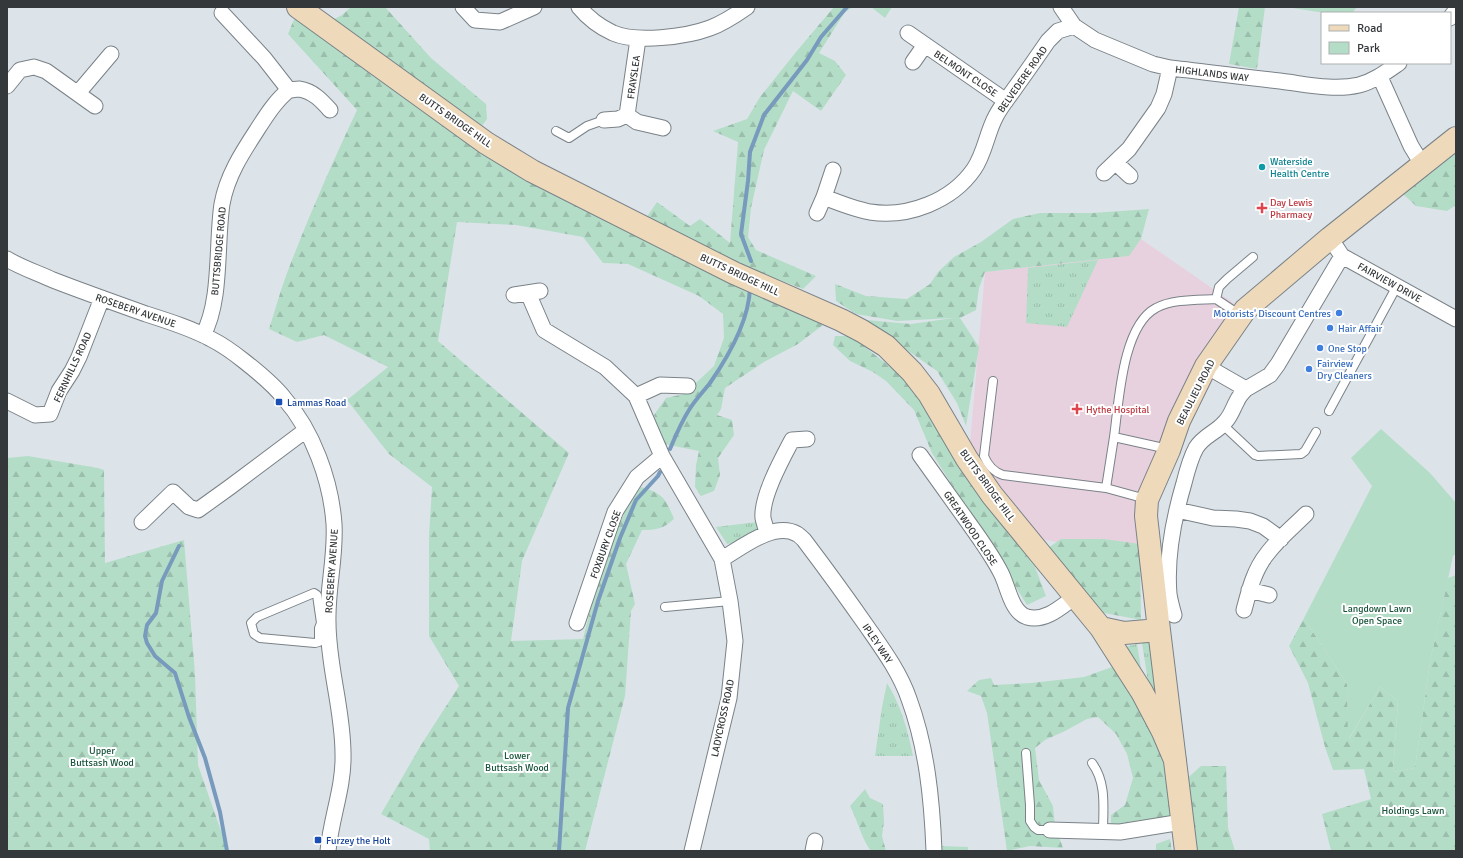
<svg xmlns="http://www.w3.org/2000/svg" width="1463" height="858" font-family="Signika,sans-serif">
  <defs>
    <pattern id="grass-tufts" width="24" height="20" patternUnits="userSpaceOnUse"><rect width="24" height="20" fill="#b4ddc7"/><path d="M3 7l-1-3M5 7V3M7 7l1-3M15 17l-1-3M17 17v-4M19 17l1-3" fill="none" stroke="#9bbeac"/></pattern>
    <pattern id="forest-firs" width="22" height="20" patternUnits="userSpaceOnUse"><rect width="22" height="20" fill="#b4ddc7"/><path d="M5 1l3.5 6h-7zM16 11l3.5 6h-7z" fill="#9bbeac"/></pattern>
  </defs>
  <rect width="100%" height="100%" fill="#dce4ea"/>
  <path fill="#e8d1de" d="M 1141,239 L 1238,306 L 1197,375 L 1140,556 L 1039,539 L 974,453 L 970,443 L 985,272 L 1128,256 Z"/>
  <path fill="url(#grass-tufts)" d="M 1098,260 L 1067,327 L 1026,323 L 1028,268 Z
    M 757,522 C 758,526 758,531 755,534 C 750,540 735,543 727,544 L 716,527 Z
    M 1153,640 L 1162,718 L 1149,688 L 1142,643 Z
    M 1137,644 L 1144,686 L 1120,648 Z
    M 887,683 C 901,705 908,731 913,756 L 875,756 L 882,707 Z
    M 940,846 L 968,847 L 968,851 L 940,851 Z"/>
  <path fill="url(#forest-firs)" d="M 351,7 L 385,7 L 431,58 L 486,104 L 487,119 L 479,130 L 331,21 L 342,15 Z
    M 834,7 L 853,7 L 845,12 L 819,53 L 835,61 L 846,75 L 821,111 L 793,91 L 764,150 L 751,208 L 748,237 L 756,250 L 816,276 L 803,289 L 745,267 L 646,218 L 657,202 L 690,226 L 700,219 L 730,243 L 738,142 L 713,131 L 747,119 L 760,97 L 796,52 Z
    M 871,7 L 892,7 L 885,18 Z
    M 1239,7 L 1265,7 L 1257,69 L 1229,64 Z
    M 1286,7 L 1357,7 L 1352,13 L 1325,13 Z
    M 297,12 L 648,240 L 823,325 L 798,344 L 764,362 L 725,388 L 721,409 L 717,415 L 732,420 L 734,435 L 718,458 L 720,475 L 714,491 L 701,496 L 695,487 L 696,465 L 699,451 L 664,444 L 654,415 L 666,398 L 684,394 L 714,366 L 724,338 L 723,314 L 699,296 L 628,264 L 603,263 L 583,237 L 516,225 L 457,222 L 438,341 L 569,453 L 522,561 L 511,641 L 583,639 L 596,586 L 608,550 L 625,511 L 641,487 C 663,494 665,497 674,519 C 663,529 656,530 642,530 L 626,564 L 635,604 L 631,611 L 625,696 L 585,851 L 430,851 L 429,839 L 381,814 L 421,745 L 459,686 L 429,636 L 429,536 L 432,487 L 389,454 L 347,400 L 388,367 L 324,335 L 297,342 L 269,329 C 275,310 280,292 287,273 C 308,218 332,163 357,110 L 288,34 Z
    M 1456,149 L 1456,205 L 1447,211 L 1416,206 L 1402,193 Z
    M 1149,209 L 1141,239 L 1129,256 L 985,272 L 979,288 L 976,310 L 960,318 L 979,347 L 966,426 L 957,403 L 937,371 L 897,343 L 866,320 L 911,324 L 953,318 L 897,321 L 856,314 L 836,301 L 835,284 L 866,296 L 907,299 L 930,284 L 938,272 L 954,257 L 981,242 L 1013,219 L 1040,213 L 1092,213 Z
    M 835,336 L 851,336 L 903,377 L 920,396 L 1008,531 L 1035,567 L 1046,596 L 1027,605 L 932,453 L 914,410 L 886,381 L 873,372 L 850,361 L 833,345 Z
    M 28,456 L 98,468 L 104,470 L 105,563 L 184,540 L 195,674 L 198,765 L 228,851 L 7,851 L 7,458 Z
    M 1061,539 L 1104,539 L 1140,544 L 1141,620 L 1094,611 L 1048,548 Z
    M 1456,575 L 1456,851 L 1331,851 L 1322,814 L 1371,799 L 1364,769 L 1333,770 L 1325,747 L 1308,683 L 1289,646 L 1304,618 L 1347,684 L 1349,739 L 1380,687 L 1398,701 L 1393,772 L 1415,768 L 1430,662 L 1448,578 Z
    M 1115,666 L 1151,728 L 1164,763 L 1171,818 L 1111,828 L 1111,815 L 1125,805 L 1133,778 L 1127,754 L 1116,734 L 1098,717 L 1087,719 L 1065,731 L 1045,740 L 1035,748 L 1039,780 L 1053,806 L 1055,826 L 1063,848 L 1030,846 L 1007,851 L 987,713 L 981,696 L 967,691 L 979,680 L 991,678 L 994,685 L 1031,683 L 1084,677 Z
    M 1201,766 L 1226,766 L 1228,828 L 1235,851 L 1196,851 L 1182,783 Z
    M 865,789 L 870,798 L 883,804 L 884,821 L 882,836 L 886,851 L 871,851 C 861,838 858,821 850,806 Z
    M 1170,839 L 1172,851 L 1156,851 L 1156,844 Z"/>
  <path fill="#b4ddc7" d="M 1381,429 L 1430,473 L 1456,503 L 1456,554 L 1453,556 L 1430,662 L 1415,768 L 1393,772 L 1398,701 L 1380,687 L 1348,740 L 1347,684 L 1304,618 L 1372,486 L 1351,458 Z"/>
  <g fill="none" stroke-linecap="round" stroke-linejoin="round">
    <path stroke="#789abd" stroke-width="4" d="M 751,261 L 741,234 L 748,181 L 750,152 L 764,115 L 807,60 L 821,37 L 847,7
      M 670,449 C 675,437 682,421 689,410 C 695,400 703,392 710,383 C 728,357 749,320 750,288
      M 179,546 L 162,581 L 156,613 L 147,625 L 145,636 L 147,643 L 155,656 L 175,673 L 189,717 L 205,758 L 220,812 L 227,851
      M 559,851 L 568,708 L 598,601 L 620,538 L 636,500 L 658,476 L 660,472"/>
    <defs>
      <path id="lane" d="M 556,131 L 569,138 L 587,126 L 604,120
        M 1240,315 L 1216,299 L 1219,287 L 1227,279 L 1253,257
        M 993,381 L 984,456 C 988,466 994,472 1003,475 L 1106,488
        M 1329,411 L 1397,286
        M 1223,425 L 1255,455 L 1258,456 L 1301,454 L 1305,451 L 1316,432
        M 1114,437 L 1106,488 L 1146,499
        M 1168,449 L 1114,437 C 1119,402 1122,326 1156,308 C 1172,299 1198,300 1216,299
        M 665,607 L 730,601
        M 321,623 L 317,595 L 314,593 L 257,617 L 251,623 L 254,634 L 260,638 L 315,643 L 319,642 L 319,628 L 321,623 L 328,623
        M 1026,753 L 1030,805 L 1030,821 L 1034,827 L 1038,830 L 1050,830
        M 1092,763 C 1107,783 1103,809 1103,832"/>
      <path id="street" d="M 463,7 L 475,20 L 500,22 L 534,7
        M 579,7 C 588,18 600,27 613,33 C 636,43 686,37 710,28 C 721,24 737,14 747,7
        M 1061,7 L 1074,26 L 1095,40 L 1153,64 L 1170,68 C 1207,72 1243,77 1280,81 C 1305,84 1334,91 1359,85 C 1374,81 1386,72 1399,63
        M 222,13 L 264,58 L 289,90
        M 1450,18 L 1456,10
        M 908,33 L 1006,101
        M 638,39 L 627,115 L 637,122 L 663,128
        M 913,62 L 925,45
        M 1380,77 L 1411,146 L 1422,164
        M 7,86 L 20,70 L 34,67 L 46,71 L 95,106
        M 78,93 L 111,54
        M 604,120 L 618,119 L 627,115
        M 1116,163 L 1130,176
        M 1104,173 L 1129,149 L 1158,108 L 1164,94 L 1170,68
        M 824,197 C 839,203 854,209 870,212 C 908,218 952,201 974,169 C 985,153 987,132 996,116 C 1001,106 1009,97 1015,88 C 1026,73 1037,57 1048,41 L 1058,31 L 1074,26
        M 817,213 L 824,197 L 833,170
        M 1336,247 L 1342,256 L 1456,319
        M 7,259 C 22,268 38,273 53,280 C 84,292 115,303 146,314 C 168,321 191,328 211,339 C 223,345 234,353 244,361 C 258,372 273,384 284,398 C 313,431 331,481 334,524 C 336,557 327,589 328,622 C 328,667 343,709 343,754 C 344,787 331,818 328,851
        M 528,293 L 544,330 L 605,367 L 636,396 L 662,456 L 722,559 L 730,601 L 735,641 L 729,698 L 692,851
        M 514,295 L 540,291
        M 203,335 C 222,301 216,243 222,204 C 227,176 242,153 257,130 C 266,116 276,100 289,90 C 292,90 296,89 299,89 C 313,91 322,101 330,110
        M 1206,366 L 1246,389 L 1270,375 L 1278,364 L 1342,256
        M 636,396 L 660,385 L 688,386
        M 7,401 L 35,415 L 50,414 L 59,391 L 72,371 L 79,357 L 102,298
        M 920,455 C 936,477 952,500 968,522 C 980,539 992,555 1001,573 C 1008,586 1011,612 1027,617 C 1046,622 1062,606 1076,596
        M 1177,510 L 1213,518 L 1236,519 L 1250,521 L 1263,526 L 1281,539
        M 142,522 L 173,492 L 189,507 L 198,510 L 230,487 L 306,430
        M 767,533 C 766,528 764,523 763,518 C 761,497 782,459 792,440 L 807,439
        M 722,559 C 741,548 774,521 797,534 C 799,535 802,538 804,540 C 826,569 847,598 868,628 C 884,651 900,673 909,699 C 927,748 932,800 934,851
        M 1249,590 L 1269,595
        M 1244,610 C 1249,591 1254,570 1267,554 C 1278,539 1293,527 1306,514
        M 1174,615 C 1172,608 1170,601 1169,594 C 1166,558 1174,517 1184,483 C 1187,471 1190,459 1196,448 C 1204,435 1216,433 1225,422 C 1231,416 1233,408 1237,401 C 1239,396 1243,392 1246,389
        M 577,623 L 615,512 L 637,477 L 662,456
        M 1050,830 L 1120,832 L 1182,822
        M 813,851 L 815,841"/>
      <path id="secondary" d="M 298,7 L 486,143 L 532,171 L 734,273 L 841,320 L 862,331 L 886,346 L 912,372 L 929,394 L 967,459 L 992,495 L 1101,628 L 1142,692 L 1163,732 L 1175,760
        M 1101,628 L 1124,633 L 1159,630
        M 1186,851 L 1159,630 L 1146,516 L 1147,500 L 1169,450 L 1179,421 L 1206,366 L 1245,310 L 1330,238 L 1456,138"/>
    </defs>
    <use href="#lane" stroke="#7a8288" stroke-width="10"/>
    <use href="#street" stroke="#7a8288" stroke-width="17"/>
    <use href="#secondary" stroke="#7a8288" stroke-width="24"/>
    <use href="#lane" stroke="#fff" stroke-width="8"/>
    <use href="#street" stroke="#fff" stroke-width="15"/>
    <use href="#secondary" stroke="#eedabb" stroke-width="22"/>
  </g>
  <circle fill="#0f9aa8" stroke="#fff" stroke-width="1.5" cx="1262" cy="167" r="4"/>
  <g fill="#e0444e" stroke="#fff" stroke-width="1.5">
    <path d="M1260 202h4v4h4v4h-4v4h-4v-4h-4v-4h4z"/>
    <path d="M1075 403h4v4h4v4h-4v4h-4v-4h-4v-4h4z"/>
  </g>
  <g fill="#3f7fe0" stroke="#fff" stroke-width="1.5">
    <circle cx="1339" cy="313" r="4"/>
    <circle cx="1330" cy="328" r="4"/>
    <circle cx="1320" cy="348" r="4"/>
    <circle cx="1309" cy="369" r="4"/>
  </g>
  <g fill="#1a4fb4" stroke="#fff" stroke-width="1.5">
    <rect x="275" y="398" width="8" height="8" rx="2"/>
    <rect x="314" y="836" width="8" height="8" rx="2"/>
  </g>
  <g text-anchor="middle" stroke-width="4" stroke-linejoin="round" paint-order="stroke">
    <g font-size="10" fill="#35383a" stroke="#fff">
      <text transform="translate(966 73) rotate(34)" y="4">BELMONT CLOSE</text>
      <text transform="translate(1212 73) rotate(7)" y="4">HIGHLANDS WAY</text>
      <text transform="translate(633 77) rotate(-82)" y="4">FRAYSLEA</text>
      <text transform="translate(1022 79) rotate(-55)" y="4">BELVEDERE ROAD</text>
      <text transform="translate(456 120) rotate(35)" y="4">BUTTS BRIDGE HILL</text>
      <text transform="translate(218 251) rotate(-85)" y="4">BUTTSBRIDGE ROAD</text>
      <text transform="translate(740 274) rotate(25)" y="4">BUTTS BRIDGE HILL</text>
      <text transform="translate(1390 282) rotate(29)" y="4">FAIRVIEW DRIVE</text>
      <text transform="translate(136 310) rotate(19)" y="4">ROSEBERY AVENUE</text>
      <text transform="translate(72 367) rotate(-65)" y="4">FERNHILLS ROAD</text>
      <text transform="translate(1195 392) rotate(-63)" y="4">BEAULIEU ROAD</text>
      <text transform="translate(988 485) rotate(54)" y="4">BUTTS BRIDGE HILL</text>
      <text transform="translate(971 528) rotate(56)" y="4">GREATWOOD CLOSE</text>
      <text transform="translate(605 544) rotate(-70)" y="4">FOXBURY CLOSE</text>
      <text transform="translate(331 571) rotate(-86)" y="4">ROSEBERY AVENUE</text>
      <text transform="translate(878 643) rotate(56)" y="4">IPLEY WAY</text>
      <text transform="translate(722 718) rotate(-78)" y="4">LADYCROSS ROAD</text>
    </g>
    <g font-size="10" fill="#0d838f" stroke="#fff" text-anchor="start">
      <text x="1270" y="165">Waterside<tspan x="1270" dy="12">Health Centre</tspan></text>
    </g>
    <g font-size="10" fill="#be3a42" stroke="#fff" text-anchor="start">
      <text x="1270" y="206">Day Lewis<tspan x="1270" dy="12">Pharmacy</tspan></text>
      <text x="1086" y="413">Hythe Hospital</text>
    </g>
    <g font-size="10" fill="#366cbe" stroke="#fff" text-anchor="start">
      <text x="1331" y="317" text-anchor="end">Motorists' Discount Centres</text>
      <text x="1338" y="332">Hair Affair</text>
      <text x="1328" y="352">One Stop</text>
      <text x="1317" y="367">Fairview<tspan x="1317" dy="12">Dry Cleaners</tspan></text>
    </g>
    <g font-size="10" fill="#164399" stroke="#fff" text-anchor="start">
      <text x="287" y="406">Lammas Road</text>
      <text x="326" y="844">Furzey the Holt</text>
    </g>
    <g font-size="10" fill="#17543b" stroke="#fff">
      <text x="1377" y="612">Langdown Lawn<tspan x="1377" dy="12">Open Space</tspan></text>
      <text x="102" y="754">Upper<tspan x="102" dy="12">Buttsash Wood</tspan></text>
      <text x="517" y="759">Lower<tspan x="517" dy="12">Buttsash Wood</tspan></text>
      <text x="1413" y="814">Holdings Lawn</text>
    </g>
  </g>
  <rect width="1463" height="858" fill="none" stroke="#35383a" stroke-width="16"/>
  <rect x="1321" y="12" width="130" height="52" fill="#ffffff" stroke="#aeafb0"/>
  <rect x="1329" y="25" width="20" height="6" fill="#eedabb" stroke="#aeafb0"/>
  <text x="1357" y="32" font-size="12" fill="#35383a">Road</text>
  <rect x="1329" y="42" width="20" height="12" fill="#b4ddc7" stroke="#aeafb0"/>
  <text x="1357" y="52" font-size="12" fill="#35383a">Park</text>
</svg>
